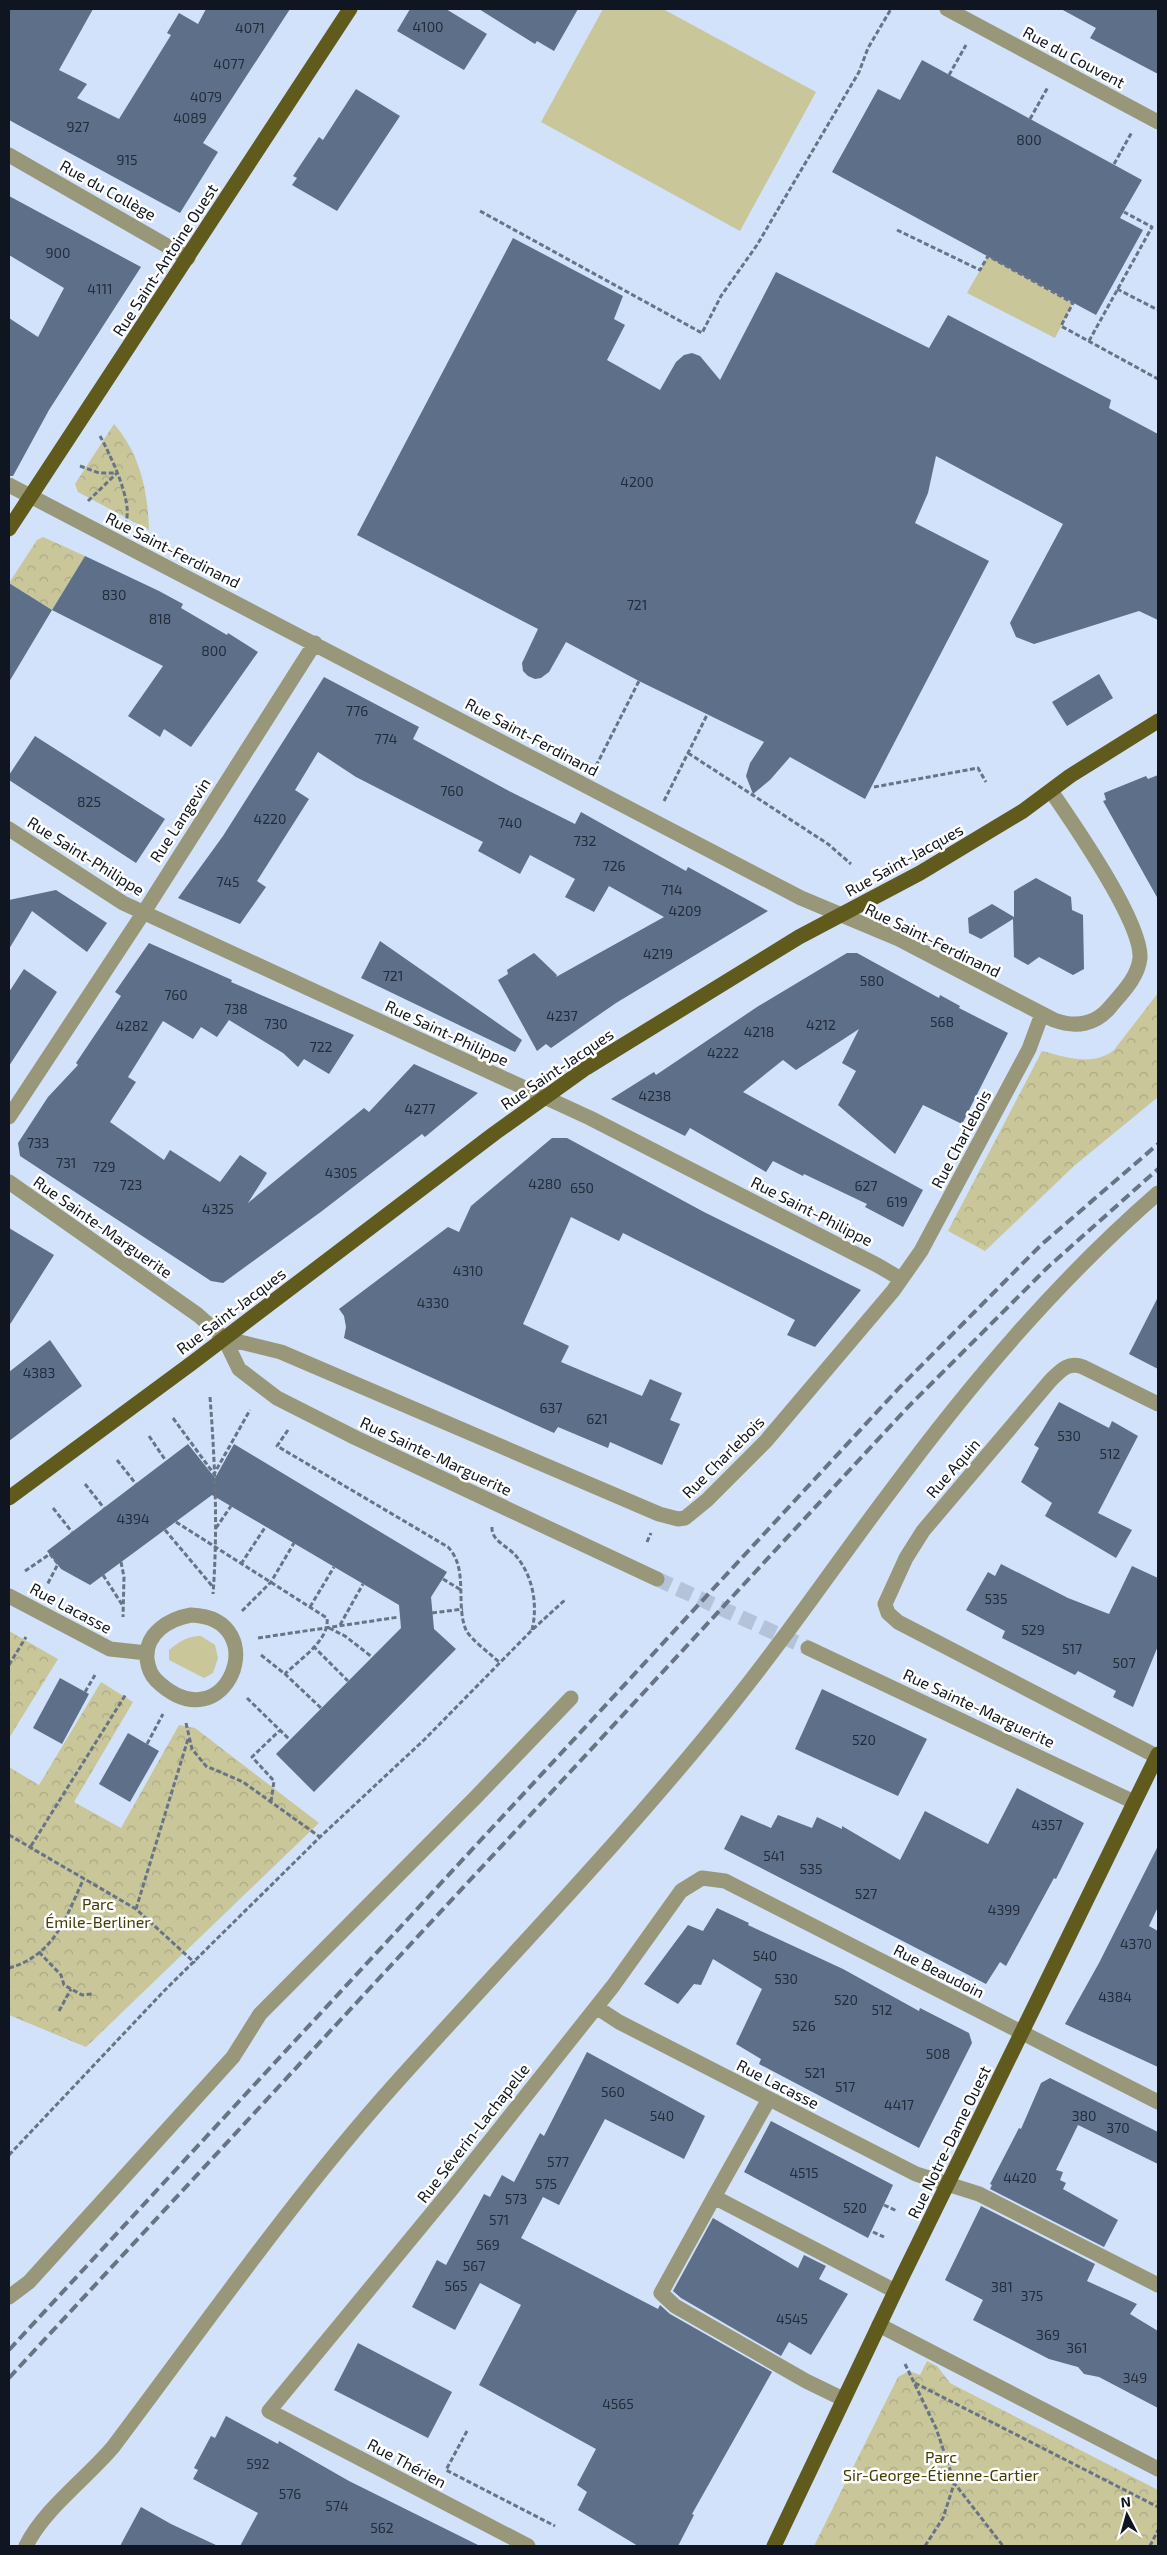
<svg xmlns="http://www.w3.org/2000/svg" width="1167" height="2555" font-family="'Exo 2',sans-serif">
  <defs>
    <pattern id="forest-crowns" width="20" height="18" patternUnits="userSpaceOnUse" patternTransform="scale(1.25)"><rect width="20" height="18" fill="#c9c69a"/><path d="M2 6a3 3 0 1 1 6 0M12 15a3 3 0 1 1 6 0" fill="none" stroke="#aba984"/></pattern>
  </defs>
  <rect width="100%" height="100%" fill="#d1e2fa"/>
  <path fill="#c9c69a" d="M 603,9 L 663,9 L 816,92 L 740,231 L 541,122 Z
    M 988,256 L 1073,303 L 1055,338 L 967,293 Z
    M 201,1636 L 215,1645 L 218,1658 L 213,1673 L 204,1678 L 169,1660 L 169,1650 C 179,1642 187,1636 201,1636 Z"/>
  <path fill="url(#forest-crowns)" d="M 114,424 C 140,454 148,491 149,530 L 78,492 L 75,484 Z
    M 43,537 L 85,556 L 52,610 L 9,583 L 37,540 Z
    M 1158,993 L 1158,1097 L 1074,1166 L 985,1251 L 948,1231 L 1042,1051 C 1065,1057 1093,1067 1114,1050 Z
    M 9,1631 L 58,1659 L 9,1738 Z
    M 101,1682 L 133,1702 L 74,1802 L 121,1828 L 179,1725 L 195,1728 L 319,1823 L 86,2047 L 9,2015 L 9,1767 L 39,1785 Z
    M 927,2361 L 937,2366 L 950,2383 L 1158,2490 L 1158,2546 L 814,2546 L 898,2377 L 909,2371 L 920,2375 Z"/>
  <path fill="#5d6f89" d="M 9,9 L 93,9 L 59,70 L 87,84 L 77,98 L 119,119 L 171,35 L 167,33 L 179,13 L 198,24 L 206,9 L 290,9 L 203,143 L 218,152 L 180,213 L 9,120 Z
    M 410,9 L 446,9 L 487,34 L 464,70 L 397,31 Z
    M 479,9 L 578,9 L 554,51 L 537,41 L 535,44 Z
    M 1061,9 L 1158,9 L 1158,74 L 1090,38 L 1096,28 Z
    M 922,60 L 1142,180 L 1120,218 L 1143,230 L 1096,315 L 832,172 L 878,89 L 900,100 Z
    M 356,89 L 400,116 L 337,211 L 292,185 L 297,178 L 293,176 L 319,137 L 323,140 Z
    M 9,196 L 141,267 L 49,410 L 13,476 L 9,476 L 9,318 L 38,337 L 64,288 L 9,255 Z
    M 513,238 L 623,296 L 614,319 L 625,325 L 607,360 L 660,390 L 676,362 L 684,355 L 692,353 L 700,356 L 720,380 L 776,272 L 929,348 L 948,315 L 1111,400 L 1109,408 L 1158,434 L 1158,620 L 1139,611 L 1034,644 L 1016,637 L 1010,623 L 1063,524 L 936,456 L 928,493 L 915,523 L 989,561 L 865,799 L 790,757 L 770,780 L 753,794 L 746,776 L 750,763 L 764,742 L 639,681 L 566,642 L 549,672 L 541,678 L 535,679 L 528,676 L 523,671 L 522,663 L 538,629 L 357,535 Z
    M 85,556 L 159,591 L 183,604 L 181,608 L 227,635 L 228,633 L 258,652 L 191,747 L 164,729 L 160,737 L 128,716 L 163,666 L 52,610 Z
    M 9,583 L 52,610 L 9,682 Z
    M 1099,674 L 1113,698 L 1067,726 L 1052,702 Z
    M 324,677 L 419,727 L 413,739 L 509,791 L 575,824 L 581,812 L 686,871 L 688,867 L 768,911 L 616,1003 L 551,1048 L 546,1044 L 537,1051 L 498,980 L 508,974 L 507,970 L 534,953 L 557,975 L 556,977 L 664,917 L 609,886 L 594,912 L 565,897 L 575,879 L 530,855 L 520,874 L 478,851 L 483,842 L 356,777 L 318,752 L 295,790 L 309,799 L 257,881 L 266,887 L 240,924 L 178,898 L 223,836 Z
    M 35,736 L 165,819 L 136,863 L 9,780 L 9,775 Z
    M 1158,775 L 1158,899 L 1103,801 L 1106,800 L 1104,793 L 1146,776 L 1148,779 Z
    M 1036,878 L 1071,897 L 1072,910 L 1083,915 L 1084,969 L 1073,975 L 1039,957 L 1028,965 L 1014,957 L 1013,919 L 981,939 L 969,933 L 968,918 L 992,904 L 1014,917 L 1014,891 Z
    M 56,890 L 107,923 L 87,952 L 32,911 L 9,949 L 9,900 Z
    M 380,941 L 522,1040 L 515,1052 L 361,978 Z
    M 149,943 L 232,980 L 231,982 L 354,1035 L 329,1074 L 304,1059 L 298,1067 L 283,1053 L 229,1020 L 217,1037 L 201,1027 L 193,1039 L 163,1021 L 128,1077 L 136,1082 L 110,1122 L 164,1160 L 170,1150 L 220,1182 L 240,1155 L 267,1173 L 248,1203 L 364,1108 L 369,1112 L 414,1064 L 478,1093 L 425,1137 L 422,1134 L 322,1211 L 223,1283 L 211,1281 L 20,1156 L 18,1143 L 48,1097 L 78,1065 L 76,1063 L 121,996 L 115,992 Z
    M 847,953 L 857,953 L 939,998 L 940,995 L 960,1006 L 959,1008 L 1008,1033 L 962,1124 L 923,1105 L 895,1154 L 838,1105 L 856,1071 L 842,1063 L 859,1029 L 796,1070 L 783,1060 L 743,1092 L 923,1190 L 903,1227 L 865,1207 L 867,1204 L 804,1174 L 803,1176 L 773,1161 L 766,1172 L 690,1128 L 685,1136 L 611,1099 L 654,1072 L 656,1075 L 757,1007 Z
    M 24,969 L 57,992 L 9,1066 L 9,992 Z
    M 552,1138 L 567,1138 L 704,1212 L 861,1290 L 815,1347 L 787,1335 L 795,1320 L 623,1233 L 619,1241 L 571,1217 L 523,1324 L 569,1346 L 561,1362 L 642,1396 L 650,1379 L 682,1393 L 670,1420 L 680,1424 L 662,1465 L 610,1442 L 608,1448 L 558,1427 L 554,1433 L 344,1338 L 346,1327 L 344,1316 L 339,1309 L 448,1227 L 459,1232 L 471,1206 Z
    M 9,1228 L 54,1255 L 9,1326 Z
    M 1158,1297 L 1158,1369 L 1129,1354 Z
    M 50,1340 L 82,1386 L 9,1441 L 9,1372 Z
    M 1059,1402 L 1109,1428 L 1112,1421 L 1138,1436 L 1098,1513 L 1132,1530 L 1116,1558 L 1045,1516 L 1052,1503 L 1021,1482 L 1039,1448 L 1034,1445 Z
    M 188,1444 L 215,1478 L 234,1444 L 447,1572 L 431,1597 L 434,1629 L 456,1649 L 314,1792 L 276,1754 L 401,1628 L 399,1605 L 212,1495 L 90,1585 L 61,1569 L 47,1551 Z
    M 1001,1564 L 1068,1598 L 1109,1614 L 1132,1566 L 1158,1578 L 1158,1646 L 1133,1707 L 1113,1697 L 1116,1691 L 1078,1671 L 1075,1675 L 1002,1638 L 1005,1631 L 966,1610 L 988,1572 L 995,1576 Z
    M 60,1678 L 89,1694 L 62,1744 L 33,1728 Z
    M 822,1689 L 927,1739 L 898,1796 L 795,1749 Z
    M 128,1733 L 159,1751 L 130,1802 L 99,1784 Z
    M 1017,1788 L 1084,1823 L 1056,1879 L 1054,1878 L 1006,1966 L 1000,1962 L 986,1984 L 724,1849 L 741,1815 L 771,1828 L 778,1815 L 812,1828 L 817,1817 L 842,1829 L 842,1826 L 900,1860 L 925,1811 L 988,1844 Z
    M 1158,1846 L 1158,1907 L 1149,1926 L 1158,1931 L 1158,2067 L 1065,2024 L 1099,1963 Z
    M 717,1908 L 749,1923 L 748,1925 L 843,1969 L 919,2011 L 920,2008 L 969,2033 L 972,2043 L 919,2148 L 759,2064 L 761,2059 L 736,2044 L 762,1989 L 713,1959 L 701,1985 L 694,1984 L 678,2004 L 644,1984 L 688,1925 L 703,1931 Z
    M 587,2052 L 705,2116 L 684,2159 L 605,2119 L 559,2205 L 543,2197 L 521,2238 L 658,2309 L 660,2305 L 670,2314 L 772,2372 L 692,2514 L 694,2515 L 678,2546 L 638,2546 L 578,2510 L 587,2492 L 577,2485 L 596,2449 L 479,2385 L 521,2305 L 480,2283 L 455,2330 L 412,2307 L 437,2260 L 446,2265 L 484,2194 L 490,2197 L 502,2175 L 514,2182 L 540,2133 L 544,2136 Z
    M 1050,2078 L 1158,2132 L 1158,2164 L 1078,2125 L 1056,2170 L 1063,2172 L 1060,2180 L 1066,2183 L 1063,2189 L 1118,2220 L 1104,2247 L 990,2189 L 992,2185 L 990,2184 L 1019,2128 L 1021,2129 L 1041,2083 Z
    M 771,2121 L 893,2185 L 868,2238 L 744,2172 Z
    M 981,2206 L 1095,2264 L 1087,2281 L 1137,2304 L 1130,2314 L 1158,2331 L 1158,2408 L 1099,2377 L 1084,2374 L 1078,2367 L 1049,2359 L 973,2320 L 983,2300 L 945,2280 Z
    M 713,2218 L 798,2268 L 804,2255 L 826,2266 L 819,2279 L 848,2294 L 811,2355 L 789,2342 L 781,2356 L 681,2298 L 673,2291 Z
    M 358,2343 L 452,2392 L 428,2438 L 334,2390 Z
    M 226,2416 L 278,2444 L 279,2441 L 349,2481 L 480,2546 L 240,2546 L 258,2513 L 193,2479 L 198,2470 L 194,2468 L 211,2436 L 215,2438 Z
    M 141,2507 L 171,2524 L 218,2546 L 120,2546 Z"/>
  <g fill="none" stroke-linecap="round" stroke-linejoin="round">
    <path stroke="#b4c3d9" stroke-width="15" stroke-dasharray="15 8" stroke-linecap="butt" d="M 657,1579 L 808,1648"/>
    <path stroke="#687485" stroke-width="3" stroke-dasharray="5 2.5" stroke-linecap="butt" d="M 949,75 L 966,45
      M 1030,119 L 1048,87
      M 1114,164 L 1132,132
      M 480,211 L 702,333 L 721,296 L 757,245 L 859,72 L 868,48 L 891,9
      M 897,230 L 980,270 L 988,256 L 1073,303 L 1061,326 L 1158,379
      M 1117,289 L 1158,310
      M 1089,341 L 1152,227 L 1124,212
      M 100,436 C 110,454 133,502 126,521
      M 80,466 L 99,473 L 116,473
      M 88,501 L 117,473
      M 688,753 L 828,844 L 851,864
      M 596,766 L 639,681
      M 874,787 L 978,768 L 986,782
      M 664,801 L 708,713
      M 210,1397 C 215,1463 218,1529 213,1594
      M 173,1418 L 214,1474 L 250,1410
      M 288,1430 L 277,1446 L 448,1547 C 469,1569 455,1604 466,1630 C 470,1639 492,1655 500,1663
      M 149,1436 L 166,1461
      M 117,1460 L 136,1484
      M 85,1484 L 104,1508
      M 53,1508 L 72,1532
      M 176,1522 L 327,1618 C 330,1640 300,1659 285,1674
      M 492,1527 C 491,1541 508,1546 516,1556 C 533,1576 538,1605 532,1630
      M 216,1528 L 231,1506
      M 165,1530 L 213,1587
      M 647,1542 L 651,1533
      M 121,1562 L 124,1577 L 123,1617
      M 241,1564 L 266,1526
      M 25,1571 L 50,1554 L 58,1564 L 47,1585
      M 103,1575 L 123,1606
      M 443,1579 L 461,1590
      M 310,1607 L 334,1567
      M 242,1611 L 271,1582 L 294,1543
      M 432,1613 L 463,1609
      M 340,1625 L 363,1584
      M 329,1628 L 345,1636 L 372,1657
      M 258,1638 L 399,1617
      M 313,1646 L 348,1681
      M 261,1655 L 285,1674 L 321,1708
      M 9,1665 L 26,1637
      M 85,1692 L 95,1675
      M 247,1698 L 290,1740
      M 186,1723 L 192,1749 L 206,1766 L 243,1782 L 320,1837
      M 147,1744 L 163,1714
      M 271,1802 L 274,1781 L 252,1757 L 279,1731
      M 9,1835 L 136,1909 L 195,1963
      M 31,1846 L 126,1694
      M 136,1909 L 188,1739
      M 39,1952 L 61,1975 L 64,1985 L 82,1995 L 92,1994
      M 9,1968 C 55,1955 66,1917 84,1878
      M 59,2011 L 71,1989
      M 9,2155 L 164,1991 L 320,1837 L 425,1739 L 532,1630 L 566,1599
      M 884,2205 L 897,2211
      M 873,2232 L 884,2237
      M 905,2364 L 936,2428 L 955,2484 L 1003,2546
      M 915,2383 L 1158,2507
      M 467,2431 L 446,2470 L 555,2526
      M 925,2546 L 943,2518 L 954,2484
      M 1150,2546 L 1158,2530"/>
    <path stroke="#999779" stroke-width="15" d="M 947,9 L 1158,122
      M 9,155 L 188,258
      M 9,485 L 801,898 L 899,939 L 1054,1020 C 1076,1028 1096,1025 1111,1006 C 1123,992 1138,977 1140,958 C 1142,922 1073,823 1051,791
      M 9,829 L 123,903 L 590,1118 L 877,1265 L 901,1279
      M 9,1117 L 144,912 L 315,643
      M 9,1182 L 198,1315 L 224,1338 L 239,1369 L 277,1398 L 356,1438 L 657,1579
      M 224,1338 L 281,1352 L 659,1514 L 678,1519 L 685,1518 L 707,1500 L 766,1441 L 893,1291 L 921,1251 L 1029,1049 L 1042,1014
      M 1158,1404 L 1083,1367 C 1068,1361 1060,1371 1050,1381 L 923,1531 L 906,1558 L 885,1604 L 888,1613 L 898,1622 L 1158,1757
      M 9,1596 L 110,1649 L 147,1653
      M 191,1615 C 276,1618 226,1748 156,1680 C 150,1674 148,1667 147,1659 C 145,1634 168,1619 191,1615 Z
      M 808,1648 L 1134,1802
      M 596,2007 L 619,2022 L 916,2174 L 979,2194 L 1158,2285
      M 769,2099 L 714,2197 L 895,2291
      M 714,2197 L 661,2293 L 675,2306 L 806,2381 L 843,2399
      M 9,2297 L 29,2282 L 233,2057 L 260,2014 L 475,1798 L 571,1698
      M 879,2325 L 1158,2469
      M 26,2546 C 44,2509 86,2479 113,2447 C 205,2325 293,2198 395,2084 C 508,1958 627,1836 733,1703 C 788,1635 837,1562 890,1492 C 970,1384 1056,1282 1158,1193
      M 528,2546 L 269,2411 L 451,2190 L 613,1986 L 681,1891 L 702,1878 L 725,1881 L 1158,2102"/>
    <path stroke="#605a1c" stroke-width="15" d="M 9,529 L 350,9
      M 9,1498 L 192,1363 L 495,1133 L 586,1068 L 799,937 L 920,873 L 1023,811 L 1070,776 L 1158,721
      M 774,2546 L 903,2275 L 1158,1754"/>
    <path stroke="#687384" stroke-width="4" stroke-dasharray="10 5" stroke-linecap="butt" d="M 9,2350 L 899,1388 L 1041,1245 L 1158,1144
      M 9,2378 L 908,1407 L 1047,1268 L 1158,1169"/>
  </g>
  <g text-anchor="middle" stroke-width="5" stroke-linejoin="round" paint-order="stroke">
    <g font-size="14" fill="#222c3b">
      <text x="428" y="32">4100</text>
      <text x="250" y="33">4071</text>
      <text x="229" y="69">4077</text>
      <text x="206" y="102">4079</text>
      <text x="190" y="123">4089</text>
      <text x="78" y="132">927</text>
      <text x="1029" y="145">800</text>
      <text x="127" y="165">915</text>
      <text x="58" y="258">900</text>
      <text x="100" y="294">4111</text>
      <text x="637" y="487">4200</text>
      <text x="114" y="600">830</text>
      <text x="637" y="610">721</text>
      <text x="160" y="624">818</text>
      <text x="214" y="656">800</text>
      <text x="357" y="716">776</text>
      <text x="386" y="744">774</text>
      <text x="452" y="796">760</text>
      <text x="89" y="807">825</text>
      <text x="270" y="824">4220</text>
      <text x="510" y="828">740</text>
      <text x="585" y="846">732</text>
      <text x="614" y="871">726</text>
      <text x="228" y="887">745</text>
      <text x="672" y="895">714</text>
      <text x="685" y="916">4209</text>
      <text x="658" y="959">4219</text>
      <text x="393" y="981">721</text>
      <text x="872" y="986">580</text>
      <text x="176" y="1000">760</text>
      <text x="236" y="1014">738</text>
      <text x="562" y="1021">4237</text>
      <text x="942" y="1027">568</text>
      <text x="276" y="1029">730</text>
      <text x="821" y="1030">4212</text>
      <text x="132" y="1031">4282</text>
      <text x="759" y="1037">4218</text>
      <text x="321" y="1052">722</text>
      <text x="723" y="1058">4222</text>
      <text x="655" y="1101">4238</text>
      <text x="420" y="1114">4277</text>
      <text x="38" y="1148">733</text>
      <text x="66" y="1168">731</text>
      <text x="104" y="1172">729</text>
      <text x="341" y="1178">4305</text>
      <text x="545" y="1189">4280</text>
      <text x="131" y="1190">723</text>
      <text x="866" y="1191">627</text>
      <text x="582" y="1193">650</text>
      <text x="897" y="1207">619</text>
      <text x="218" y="1214">4325</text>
      <text x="468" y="1276">4310</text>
      <text x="433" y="1308">4330</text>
      <text x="39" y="1378">4383</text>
      <text x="551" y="1413">637</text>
      <text x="597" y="1424">621</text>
      <text x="1069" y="1441">530</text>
      <text x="1110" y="1459">512</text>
      <text x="133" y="1524">4394</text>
      <text x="996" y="1604">535</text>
      <text x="1033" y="1635">529</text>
      <text x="1072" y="1654">517</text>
      <text x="1124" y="1668">507</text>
      <text x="864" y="1745">520</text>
      <text x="1047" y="1830">4357</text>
      <text x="774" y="1861">541</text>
      <text x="811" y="1874">535</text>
      <text x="866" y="1899">527</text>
      <text x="1004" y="1915">4399</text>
      <text x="1136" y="1949">4370</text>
      <text x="765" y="1961">540</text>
      <text x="786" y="1984">530</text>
      <text x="1115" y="2002">4384</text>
      <text x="846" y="2005">520</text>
      <text x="882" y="2015">512</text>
      <text x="804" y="2031">526</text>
      <text x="938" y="2059">508</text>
      <text x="815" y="2078">521</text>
      <text x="845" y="2092">517</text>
      <text x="613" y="2097">560</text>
      <text x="899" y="2110">4417</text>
      <text x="662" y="2121">540</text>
      <text x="1084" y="2121">380</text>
      <text x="1118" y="2133">370</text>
      <text x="558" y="2167">577</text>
      <text x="804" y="2178">4515</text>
      <text x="1020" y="2183">4420</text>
      <text x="546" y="2189">575</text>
      <text x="516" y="2204">573</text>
      <text x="855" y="2213">520</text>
      <text x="499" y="2225">571</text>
      <text x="488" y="2250">569</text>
      <text x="474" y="2271">567</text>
      <text x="456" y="2291">565</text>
      <text x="1002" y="2292">381</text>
      <text x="1032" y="2301">375</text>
      <text x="792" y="2324">4545</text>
      <text x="1048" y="2340">369</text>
      <text x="1077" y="2353">361</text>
      <text x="1135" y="2383">349</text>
      <text x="618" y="2409">4565</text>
      <text x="258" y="2469">592</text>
      <text x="290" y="2499">576</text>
      <text x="337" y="2511">574</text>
      <text x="382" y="2533">562</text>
    </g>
    <g font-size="16" fill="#0f1621" stroke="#fff">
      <text transform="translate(1074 57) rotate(28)" y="6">Rue du Couvent</text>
      <text transform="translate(108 190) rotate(29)" y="6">Rue du Collège</text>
      <text transform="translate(165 260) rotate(-57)" y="6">Rue Saint-Antoine Ouest</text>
      <text transform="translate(173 550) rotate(27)" y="6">Rue Saint-Ferdinand</text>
      <text transform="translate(532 737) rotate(28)" y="6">Rue Saint-Ferdinand</text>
      <text transform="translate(180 820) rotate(-57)" y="6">Rue Langevin</text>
      <text transform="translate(86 856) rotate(32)" y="6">Rue Saint-Philippe</text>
      <text transform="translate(904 860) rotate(-29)" y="6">Rue Saint-Jacques</text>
      <text transform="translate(933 940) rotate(26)" y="6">Rue Saint-Ferdinand</text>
      <text transform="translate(447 1033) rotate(25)" y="6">Rue Saint-Philippe</text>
      <text transform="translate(557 1069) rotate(-34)" y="6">Rue Saint-Jacques</text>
      <text transform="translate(961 1139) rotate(-62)" y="6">Rue Charlebois</text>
      <text transform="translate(812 1211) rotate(27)" y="6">Rue Saint-Philippe</text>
      <text transform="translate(103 1227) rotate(35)" y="6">Rue Sainte-Marguerite</text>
      <text transform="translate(231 1311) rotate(-37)" y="6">Rue Saint-Jacques</text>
      <text transform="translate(436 1456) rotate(25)" y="6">Rue Sainte-Marguerite</text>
      <text transform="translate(723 1457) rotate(-45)" y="6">Rue Charlebois</text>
      <text transform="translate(953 1468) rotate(-49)" y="6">Rue Aquin</text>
      <text transform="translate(71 1608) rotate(28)" y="6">Rue Lacasse</text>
      <text transform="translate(979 1708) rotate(25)" y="6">Rue Sainte-Marguerite</text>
      <text transform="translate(939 1971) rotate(27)" y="6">Rue Beaudoin</text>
      <text transform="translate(778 2084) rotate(27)" y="6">Rue Lacasse</text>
      <text transform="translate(473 2133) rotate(-52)" y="6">Rue Séverin-Lachapelle</text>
      <text transform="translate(949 2142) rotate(-64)" y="6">Rue Notre-Dame Ouest</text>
      <text transform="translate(407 2463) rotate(28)" y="6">Rue Thérien</text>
    </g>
    <g font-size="16" fill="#423d00" stroke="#fff">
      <text x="98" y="1910">Parc<tspan x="98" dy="18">Émile-Berliner</tspan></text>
      <text x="941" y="2463">Parc<tspan x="941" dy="18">Sir-George-Étienne-Cartier</tspan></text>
    </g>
  </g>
  <rect width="1167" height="2555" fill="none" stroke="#0f1621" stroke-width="20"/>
  <g transform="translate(1127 2515) rotate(354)" stroke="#ffffff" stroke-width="4" paint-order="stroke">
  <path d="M0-4L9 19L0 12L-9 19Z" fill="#0f1621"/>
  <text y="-8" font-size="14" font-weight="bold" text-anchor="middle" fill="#0f1621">N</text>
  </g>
</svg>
